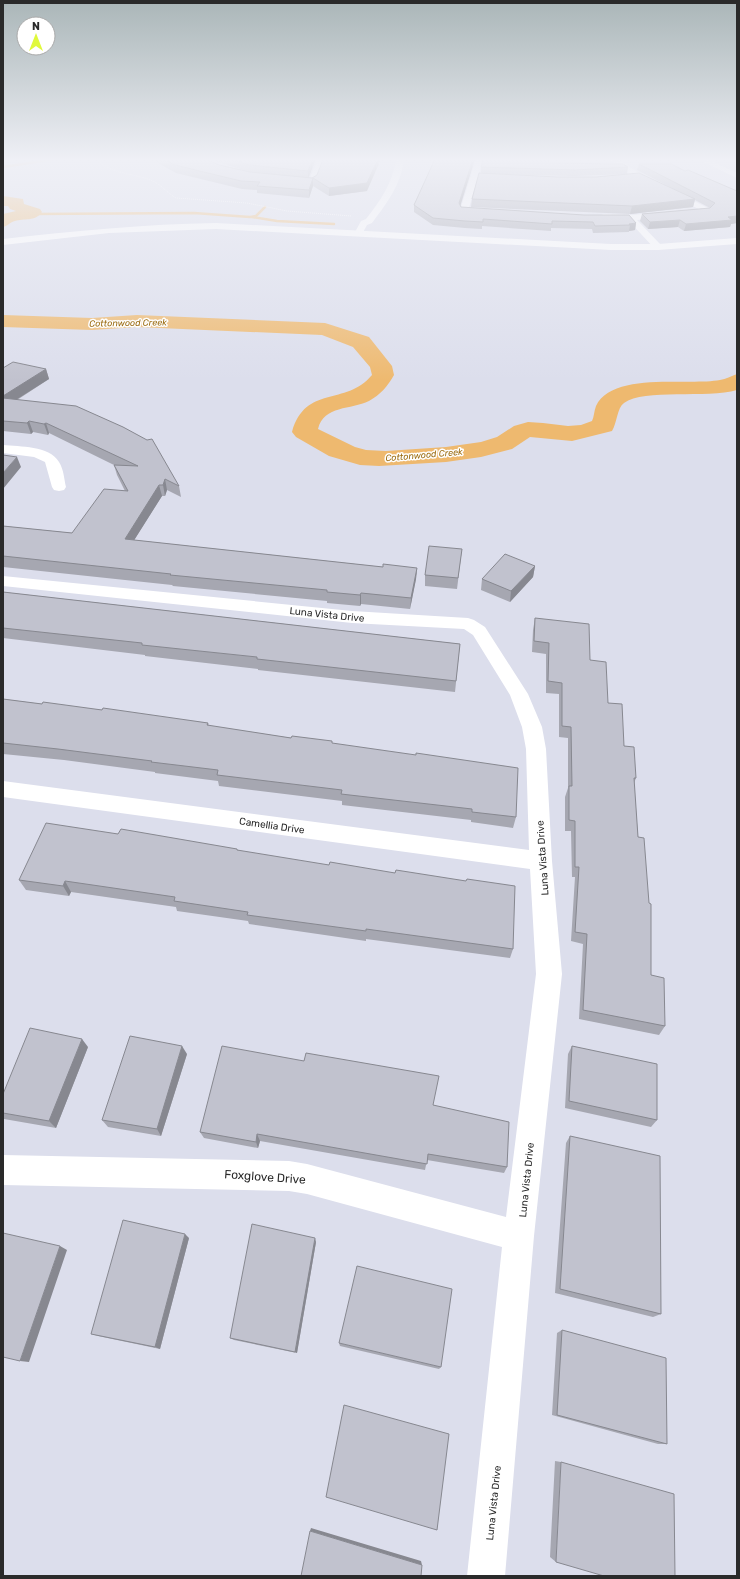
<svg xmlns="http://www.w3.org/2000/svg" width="740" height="1579" font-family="Rubik,sans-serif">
  <rect width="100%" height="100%" fill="#dcdeec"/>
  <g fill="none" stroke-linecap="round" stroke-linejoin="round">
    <path stroke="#eeb96f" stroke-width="2.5" d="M 3,167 L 54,159
      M 32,214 L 194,213 L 250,217 L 256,216 L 265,207
      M 252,217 L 277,221 L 334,224"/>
    <path fill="#eeb96f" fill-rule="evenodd" d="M 3,196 L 23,199 L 24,204 L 40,209 L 42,212 C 35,222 24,218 15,221 C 10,222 8,226 3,227 L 3,214 L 16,211 L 10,209 L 8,206 L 3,206 Z
      M 3,315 L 92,318 L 137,315 L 325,323 L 369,337 L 392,366 L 394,375 C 388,386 380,395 369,401 C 351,410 324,405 318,429 L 355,447 L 366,450 L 386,451 L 446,447 L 481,442 L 497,437 L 514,426 L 528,422 L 543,423 L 568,426 L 581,425 L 592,421 C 594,417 594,411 596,406 C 612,371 688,386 720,380 C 726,379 731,376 737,374 L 737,390 C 707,399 644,388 624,403 C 617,408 617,423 612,431 L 572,441 L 530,437 L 512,449 L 481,457 L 446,462 L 379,466 L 360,465 L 329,456 L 296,437 L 292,432 C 306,384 345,407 372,375 L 370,367 L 353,347 L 322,335 L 137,327 L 92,330 L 3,327 Z"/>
    <path stroke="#fff" stroke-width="1" stroke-dasharray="1 1" stroke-linecap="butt" d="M 98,159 C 108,174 134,173 150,180 C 160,183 167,193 176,198 L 247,203 L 287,211 L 351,216"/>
    <path fill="#fff" fill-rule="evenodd" d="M 318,159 L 325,159 L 315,184 L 289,183 L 285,181 L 289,179 L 309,180 Z
      M 396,159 L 404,159 C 401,185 387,203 372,223 L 367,225 L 361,236 L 355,236 L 354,234 L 361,221 L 366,219 C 380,201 393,183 396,159 Z
      M 476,159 L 483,159 L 469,208 L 490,209 L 493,210 L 494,212 L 493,214 L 464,213 L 460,210 Z
      M 609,159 L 618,159 L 642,175 L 712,210 L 711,212 L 705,212 L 636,179 Z
      M 697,159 L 707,159 L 737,173 L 737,178 Z
      M 669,212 L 672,213 L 673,215 L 672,217 L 637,220 L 661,245 L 663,247 L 658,250 L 655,249 L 628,220 L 603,220 L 599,217 L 603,214 L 630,215 Z
      M 3,445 C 20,447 49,445 59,462 C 64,470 64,479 66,487 L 64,490 L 59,491 L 54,490 L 52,487 L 45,462 L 34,457 L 3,453 Z
      M 3,576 L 352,611 L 468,618 L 474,620 L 485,627 L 528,694 L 542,727 L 546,749 L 552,861 L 562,974 L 534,1236 L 505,1576 L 467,1576 L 502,1247 L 307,1194 L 289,1191 L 3,1185 L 3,1155 L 289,1161 L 307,1164 L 506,1217 L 536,974 L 530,869 L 3,797 L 3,781 L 529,850 L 526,749 L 522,727 L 510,695 L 473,635 L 464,629 L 352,623 L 3,586 Z"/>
    <path fill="#fff" fill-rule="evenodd" d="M 216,223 L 611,244 L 658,244 L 737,238 L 737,244 L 658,250 L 611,250 L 216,229 L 109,233 L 3,245 L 3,239 C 74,231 145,224 216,223 Z"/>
  </g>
  <path fill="#a6a7b1" d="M 151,159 L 205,159 L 219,165 L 246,171 L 209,159 L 316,159 L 309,177 L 367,191 L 329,196 L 313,186 L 309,198 L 257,193 L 257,190 L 242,189 L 176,173 Z
    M 435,159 L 475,159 L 460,205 L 461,207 L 636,223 L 635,230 L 629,231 L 629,232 L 593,233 L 592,229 L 551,228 L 551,231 L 482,226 L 482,229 L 465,228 L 433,225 L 414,212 L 414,205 Z
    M 549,163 L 628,167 L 627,174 L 574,176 L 489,174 L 689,197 L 637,170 L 639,164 L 685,171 L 737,191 L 737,223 L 731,224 L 730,227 L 684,231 L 678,227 L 648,229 L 640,221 L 642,214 L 710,208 L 695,200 L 693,207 L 630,214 L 471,207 L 472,199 L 481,173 L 481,167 Z
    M 3,368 L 46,369 L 49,379 L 17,400 L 179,486 L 181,497 L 167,490 L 165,496 L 162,496 L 134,540 L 383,567 L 417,568 L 416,579 L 410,609 L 361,604 L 360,606 L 327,603 L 327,601 L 173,586 L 172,585 L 3,567 L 3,526 L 72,533 L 125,491 L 117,475 L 114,465 L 49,433 L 48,435 L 33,432 L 31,434 L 3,431 Z
    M 462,549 L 457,589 L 425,586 L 425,575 Z
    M 535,566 L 533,577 L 510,602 L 481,590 L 482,579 Z
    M 3,592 L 460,644 L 455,692 L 258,670 L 258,669 L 145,656 L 145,655 L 3,638 Z
    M 535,618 L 590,660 L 608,703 L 636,778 L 634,783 L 638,837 L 651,975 L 665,1026 L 659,1035 L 579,1019 L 583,944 L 571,941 L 575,877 L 572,877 L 571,831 L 565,831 L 565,797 L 568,788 L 568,738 L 559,737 L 559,694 L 546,693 L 546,654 L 532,652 L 533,630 Z
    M 3,699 L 42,704 L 102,710 L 208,723 L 209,726 L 333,744 L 516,817 L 513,828 L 471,822 L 471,820 L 342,805 L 342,801 L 219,786 L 218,781 L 155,773 L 155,772 L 64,760 L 3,754 Z
    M 118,834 L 238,850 L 513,949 L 510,958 L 366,939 L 366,941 L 249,924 L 248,921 L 177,911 L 176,907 L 71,892 L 69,896 L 26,890 L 19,880 Z
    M 572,1046 L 657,1120 L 651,1127 L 565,1108 L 568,1054 Z
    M 88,1047 L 56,1128 L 4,1119 L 3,1119 L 3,1113 Z
    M 187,1054 L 161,1136 L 108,1127 L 102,1120 Z
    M 433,1105 L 507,1167 L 504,1173 L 427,1160 L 425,1170 L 260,1141 L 258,1148 L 204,1138 L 200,1132 Z
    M 570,1136 L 661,1314 L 653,1317 L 555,1293 L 566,1143 Z
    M 189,1238 L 160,1349 L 98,1336 L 91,1334 Z
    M 316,1242 L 297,1353 L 234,1340 L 230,1338 Z
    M 562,1330 L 667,1444 L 658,1444 L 552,1415 L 557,1333 Z
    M 339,1343 L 441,1367 L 439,1369 L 340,1346 Z
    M 555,1461 L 561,1462 L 556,1562 L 550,1557 Z"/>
  <path fill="#878890" d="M 313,159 L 316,159 L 308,178 L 308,171 Z
    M 378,159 L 381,159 L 367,191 L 329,196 L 329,188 Z
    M 473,159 L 475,159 L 459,210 L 459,203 Z
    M 313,178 L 313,186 L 309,198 L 309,190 Z
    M 695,199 L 693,207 L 630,214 L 632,206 Z
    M 737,216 L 737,223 L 731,224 L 730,227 L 684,231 L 686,224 Z
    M 680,220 L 678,227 L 648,229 L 650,222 Z
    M 636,223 L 635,230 L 629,231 L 630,225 L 629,224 Z
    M 46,369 L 49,379 L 3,408 L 3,396 Z
    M 29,421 L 33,432 L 31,434 L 27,423 Z
    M 46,423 L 49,433 L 48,435 L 44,424 Z
    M 17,457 L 21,467 L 3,489 L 3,473 Z
    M 165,479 L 167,490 L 165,496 L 163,485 Z
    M 159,485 L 162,496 L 128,550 L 125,539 Z
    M 535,566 L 533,577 L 510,602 L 511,591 Z
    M 417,568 L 416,579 L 410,609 L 411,598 Z
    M 361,593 L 361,604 L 360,606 L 360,595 Z
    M 65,881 L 71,892 L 69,896 L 63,886 Z
    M 82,1039 L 88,1047 L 56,1128 L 49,1121 Z
    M 182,1046 L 187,1054 L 161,1136 L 157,1129 Z
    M 257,1134 L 260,1141 L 258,1148 L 256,1142 Z
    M 185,1234 L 189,1238 L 160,1349 L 155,1347 Z
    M 315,1238 L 316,1242 L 297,1353 L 295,1352 Z
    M 60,1246 L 67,1250 L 29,1362 L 20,1361 Z
    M 311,1528 L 421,1561 L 422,1565 L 310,1531 Z"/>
  <path fill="#c1c2ce" stroke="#878890" d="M 164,159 L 205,159 L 219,165 L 250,172 L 312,178 L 317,175 L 323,159 L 378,159 L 367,183 L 329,188 L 313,178 L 309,190 L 257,186 L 260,182 L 241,181 L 175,165 Z
    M 232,159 L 313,159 L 308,171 L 249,165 Z
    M 435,159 L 473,159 L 459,203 L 461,207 L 584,215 L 629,215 L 636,223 L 629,224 L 630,225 L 595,226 L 593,222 L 552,221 L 552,224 L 483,219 L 483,222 L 465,221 L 433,218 L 414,205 Z
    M 483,159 L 548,159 L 549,163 L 623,164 L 628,167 L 575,170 L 481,167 Z
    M 639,164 L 671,164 L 685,171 L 688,170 L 737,191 L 737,216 L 728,217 L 732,220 L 686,224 L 680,220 L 650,222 L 642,214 L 710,208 L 715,203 Z
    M 479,173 L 557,177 L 596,177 L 639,173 L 695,199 L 632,206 L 472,199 Z
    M 13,362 L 46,369 L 3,396 L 3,368 Z
    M 3,398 L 76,406 L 123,427 L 147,440 L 152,439 L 179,486 L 165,479 L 163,485 L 159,485 L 125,539 L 383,567 L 383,564 L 417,568 L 411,598 L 361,593 L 360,595 L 327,592 L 327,590 L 170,575 L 171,574 L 3,556 L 3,526 L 72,533 L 104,489 L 128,491 L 114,465 L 138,466 L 46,423 L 44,424 L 29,421 L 27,423 L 3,421 Z
    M 3,455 L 17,457 L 3,473 Z
    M 429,546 L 462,549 L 458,578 L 425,575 Z
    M 505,554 L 535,566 L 511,591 L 482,579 Z
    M 3,592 L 460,644 L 456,681 L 257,659 L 257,657 L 142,645 L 142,643 L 3,628 Z
    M 535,618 L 589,624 L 590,660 L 606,662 L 608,703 L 622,704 L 624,746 L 634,747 L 636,778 L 634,778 L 638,837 L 644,838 L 649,903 L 651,904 L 651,975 L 664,978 L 665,1026 L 583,1010 L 587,934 L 575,932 L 579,867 L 575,867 L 575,821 L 569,820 L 569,786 L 572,786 L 571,727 L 562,726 L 562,683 L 548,681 L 549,643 L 534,641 Z
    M 3,699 L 42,704 L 43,702 L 102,710 L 103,708 L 208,723 L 207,725 L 291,738 L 292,736 L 332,741 L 332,743 L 416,755 L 416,753 L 518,768 L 516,817 L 472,812 L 472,809 L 341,794 L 342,790 L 217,775 L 218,770 L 151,762 L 152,761 L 58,749 L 3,743 Z
    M 46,823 L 118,834 L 121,829 L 237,849 L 237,850 L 329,865 L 330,862 L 395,873 L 396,870 L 466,881 L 467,879 L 515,886 L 513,949 L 366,929 L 366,931 L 247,915 L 248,912 L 174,901 L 175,897 L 65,881 L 63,886 L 19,880 Z
    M 30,1028 L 82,1039 L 49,1121 L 3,1113 L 3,1094 Z
    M 130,1036 L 182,1046 L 157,1129 L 102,1120 Z
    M 222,1046 L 304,1061 L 306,1053 L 439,1076 L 433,1105 L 509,1122 L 507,1167 L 428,1154 L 427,1164 L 257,1134 L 256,1142 L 200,1132 Z
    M 572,1046 L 657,1064 L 657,1120 L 569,1101 Z
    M 570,1136 L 660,1156 L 661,1314 L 560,1289 Z
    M 123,1220 L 185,1234 L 155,1347 L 91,1334 Z
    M 252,1224 L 315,1238 L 295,1352 L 230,1338 Z
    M 3,1233 L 60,1246 L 20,1361 L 3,1357 Z
    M 357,1266 L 452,1289 L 441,1367 L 339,1343 Z
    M 562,1330 L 666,1358 L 667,1444 L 557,1415 Z
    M 344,1405 L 449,1434 L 437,1530 L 326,1497 Z
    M 561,1462 L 674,1494 L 675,1576 L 604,1576 L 556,1562 Z
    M 310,1531 L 422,1565 L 421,1576 L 301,1576 Z"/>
  <linearGradient id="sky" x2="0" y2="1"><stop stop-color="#aab6b8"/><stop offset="0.42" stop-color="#eff0f6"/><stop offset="1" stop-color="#eff0f6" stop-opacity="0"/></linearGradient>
  <rect width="740" height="381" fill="url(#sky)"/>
  <g text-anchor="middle" stroke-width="3" stroke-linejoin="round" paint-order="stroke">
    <g font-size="9" font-style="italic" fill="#9a6a0e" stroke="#fff">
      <text transform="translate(128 323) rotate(-1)" y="3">Cottonwood Creek</text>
      <text transform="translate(424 455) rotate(-5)" y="3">Cottonwood Creek</text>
    </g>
    <g font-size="10" fill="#2a2a2a" stroke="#fff">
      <text transform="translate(327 614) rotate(6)" y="4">Luna Vista Drive</text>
      <text transform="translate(272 825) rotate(8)" y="4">Camellia Drive</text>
      <text transform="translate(542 858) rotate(-94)" y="4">Luna Vista Drive</text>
      <text transform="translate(526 1180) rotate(-84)" y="4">Luna Vista Drive</text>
      <text transform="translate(493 1503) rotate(-84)" y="4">Luna Vista Drive</text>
    </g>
    <g font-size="12" fill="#2a2a2a" stroke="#fff">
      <text transform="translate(265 1177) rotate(4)" y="4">Foxglove Drive</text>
    </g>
  </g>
  <rect width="740" height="1579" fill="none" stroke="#2a2a2a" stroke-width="8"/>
  <g transform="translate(36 36)"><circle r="19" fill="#ffffff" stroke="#aaaaaa"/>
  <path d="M0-3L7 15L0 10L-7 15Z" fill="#e0f93c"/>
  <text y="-6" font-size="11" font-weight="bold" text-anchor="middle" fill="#2a2a2a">N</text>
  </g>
</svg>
